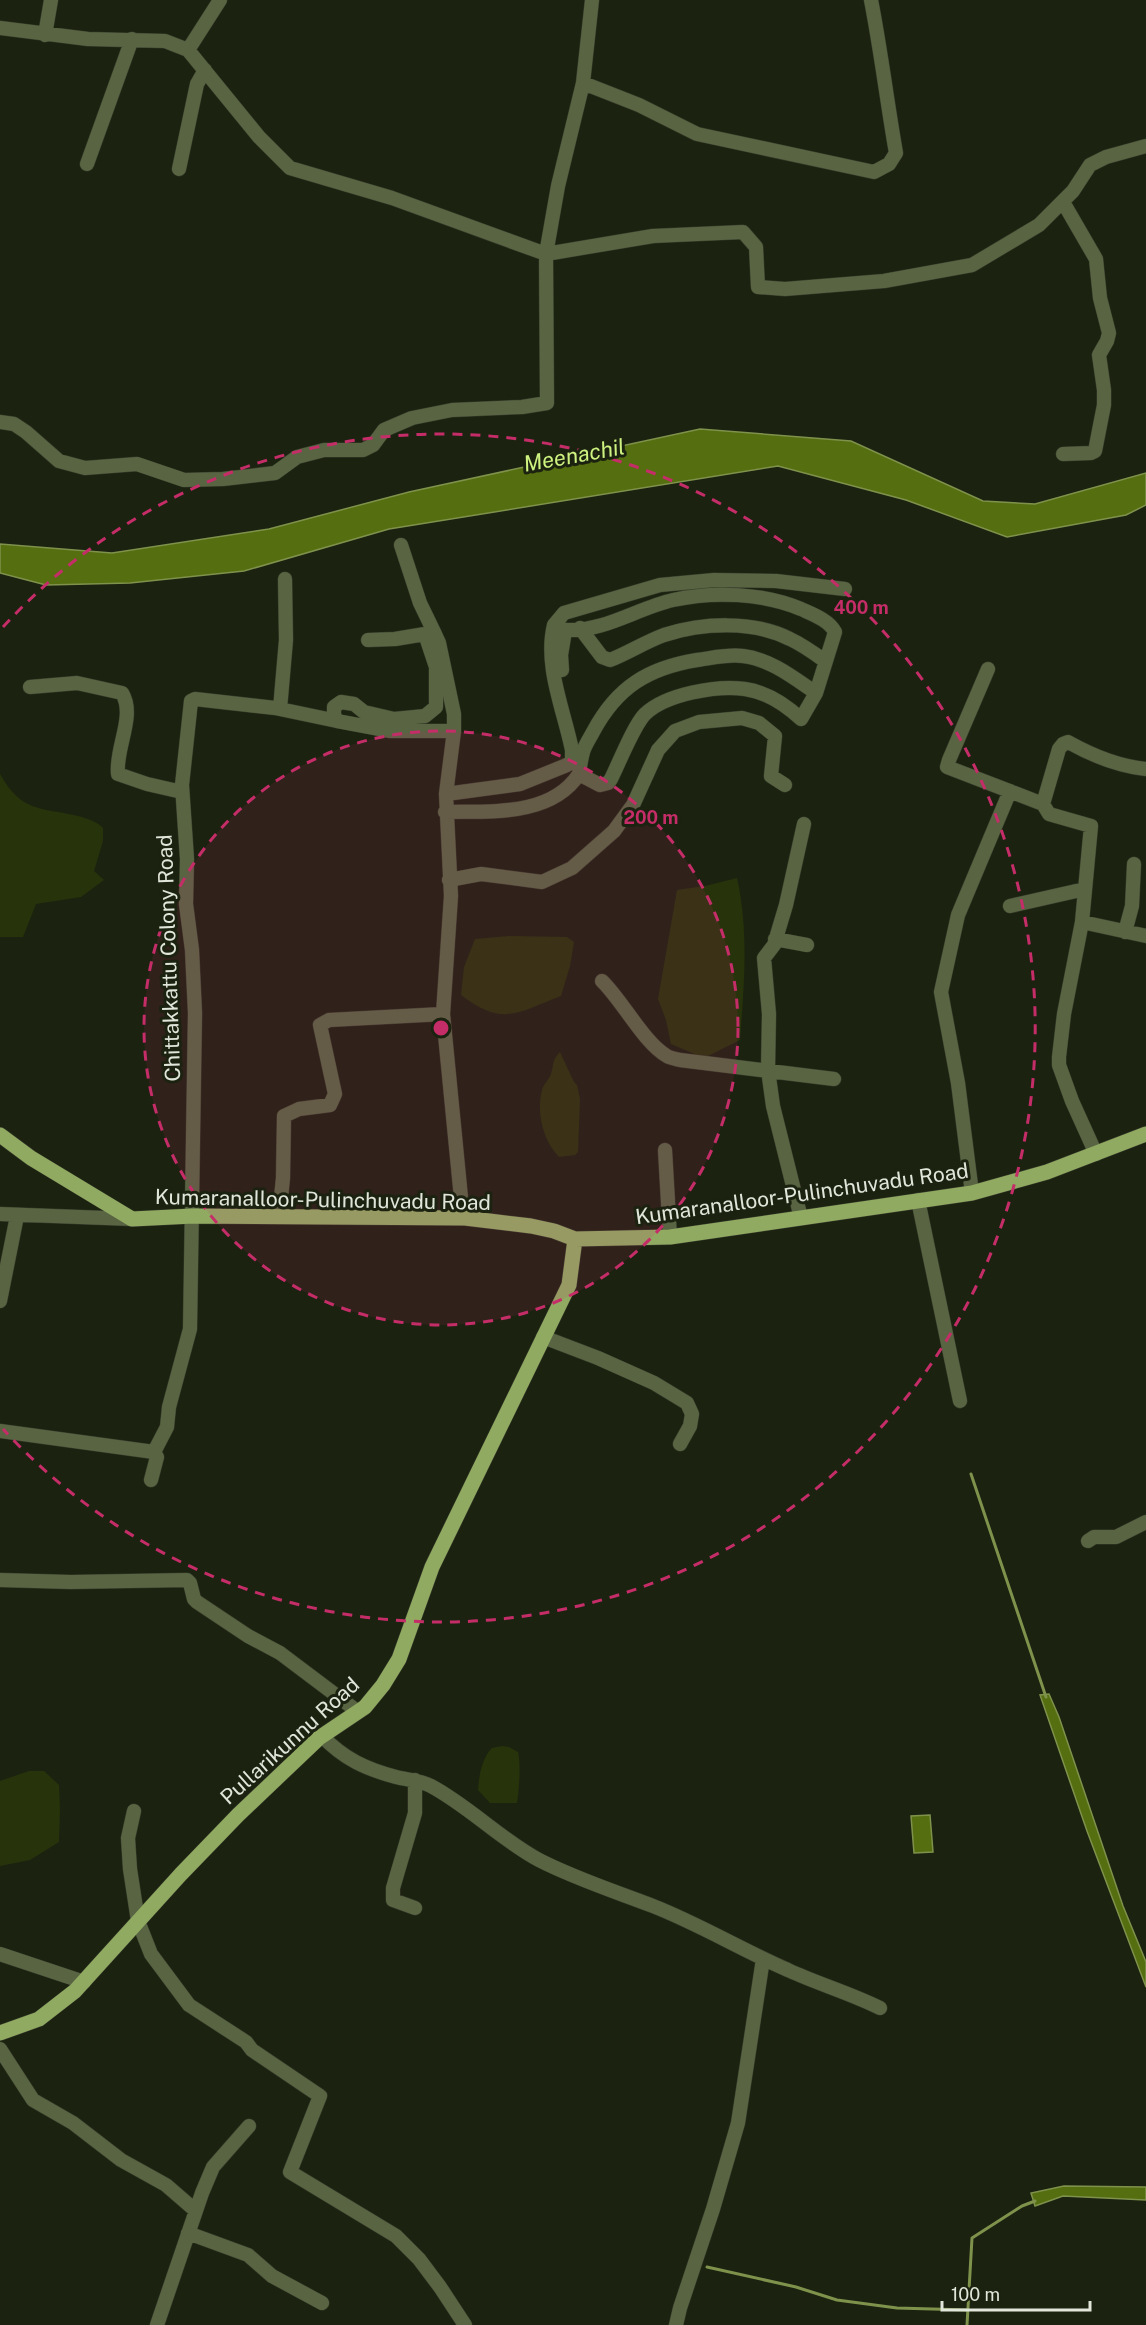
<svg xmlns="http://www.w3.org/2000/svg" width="1146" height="2325" font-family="'Public Sans',sans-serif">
  <rect width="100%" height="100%" fill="#1c2210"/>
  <path fill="#27330b" d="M 0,774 C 22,813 40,807 78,816 C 88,819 96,821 103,828 L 103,841 L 94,871 L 104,880 L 81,897 L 36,904 L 23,937 L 0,937 Z
    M 737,878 C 749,931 744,986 740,1040 L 704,1058 L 671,1044 L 666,1020 L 658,999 L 677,890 L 705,886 Z
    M 509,936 L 567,937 L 574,942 L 570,966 L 561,996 C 516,1013 503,1027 461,995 L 464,967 L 475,939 Z
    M 560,1052 L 574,1082 L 577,1085 L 580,1099 L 578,1152 L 575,1155 L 559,1157 C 543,1141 536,1112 542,1090 C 544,1083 549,1080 551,1074 C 554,1064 552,1060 560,1052 Z
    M 502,1746 L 509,1747 L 518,1752 C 521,1763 519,1792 517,1803 L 490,1803 L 478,1790 C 479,1775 482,1758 492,1748 Z
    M 29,1771 L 44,1771 L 59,1785 L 60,1809 L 59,1842 L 30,1860 L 0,1866 L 0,1781 Z"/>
  <path fill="#556e0f" stroke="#7f924c" stroke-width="1.5" d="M 700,429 L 851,441 L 983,501 L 1035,504 L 1146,473 L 1146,505 L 1126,515 L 1007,537 L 906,500 L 778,466 L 389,529 L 244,571 L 130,583 L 46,585 L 0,573 L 0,544 L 112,553 L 269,529 L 409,492 Z
    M 1049,1694 L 1059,1717 L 1123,1906 L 1146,1962 L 1146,1987 L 1087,1831 L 1040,1695 Z
    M 930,1815 L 933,1852 L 914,1853 L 911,1816 Z
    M 1064,2186 L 1146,2187 L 1146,2200 L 1063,2196 L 1035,2206 L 1031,2193 Z"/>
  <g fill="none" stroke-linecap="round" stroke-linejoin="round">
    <path stroke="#7f924c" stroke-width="3" d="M 971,1474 L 1046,1697
      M 707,2267 L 796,2287 L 837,2300 L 897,2308 L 968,2310
      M 967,2325 L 972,2238 L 1022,2206 L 1035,2201"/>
    <defs>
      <path id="minor" d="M 0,28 L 88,39 L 165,41 L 188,50 L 259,137 L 290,168 L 392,198 L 546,254 L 653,236 L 743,232 L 756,247 L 758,287 L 785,289 L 884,281 L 972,265 L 1039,225 L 1073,191 L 1090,165 L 1106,157 L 1146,146
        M 45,35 L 51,0
        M 188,50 L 220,0
        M 583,83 L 639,105 L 697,134 L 874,172 L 889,164 L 896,153 C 887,102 881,51 871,0
        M 87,164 L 132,39
        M 179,169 L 197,84 L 205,70
        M 0,422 L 14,424 L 26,432 L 59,461 L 85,468 L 137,464 L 184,480 L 223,479 L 275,473 L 297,457 L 324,450 L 363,450 L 373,445 L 384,430 L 412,418 L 452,410 L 522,407 L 547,403 L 546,254 L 558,186 L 583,83 L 592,0
        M 1063,454 L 1091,453 L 1095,451 L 1104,405 L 1104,390 L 1099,355 L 1107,341 L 1109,333 L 1100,298 L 1096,259 L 1063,202
        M 401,545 L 420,603 L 434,632
        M 554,625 L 564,613 L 660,585 L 714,580 L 776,581 L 845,589
        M 580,628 L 602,657 L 610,660 C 628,653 645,642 664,635 C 702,623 753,620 790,639 C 803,645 814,653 825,661
        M 425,634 L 434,632 L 439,643 L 454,714 L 454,731 L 446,794 L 451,896 L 443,1014 L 463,1218
        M 368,640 L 395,639 L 425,634 L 436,667 L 436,707 L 425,716 L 394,719 L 364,712 L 354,704 L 341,702 L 334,707 L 334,715 L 337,721 L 390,731 L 454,731
        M 988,669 L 949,760 L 947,767 L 1043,804 L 1049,814 L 1091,826 L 1082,922 L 1064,1014 L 1059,1057 L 1059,1065 L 1072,1101 L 1096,1154
        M 562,670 L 561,655 L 565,631
        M 30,687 L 77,683 L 122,693 C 136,716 115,748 118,774 L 147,784 L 182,792
        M 280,709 L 286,640 L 285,579
        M 446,794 L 520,784 L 567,765 L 572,761 L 572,750 C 564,710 544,666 554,625 C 558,627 563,630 567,630 C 603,632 638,608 673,600 C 713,591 763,593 801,609 C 812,614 829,620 835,632 L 816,693 L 801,719 C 786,705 766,692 745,689 C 717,685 666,694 645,714 C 634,725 619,763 611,779 L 608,783 L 600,785 L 579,774 C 580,767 581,759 583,752 C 585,745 590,738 593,732 C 617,687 648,668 697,660 C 712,658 728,654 743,656 C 770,659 794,678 816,693
        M 1043,804 L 1059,749 L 1063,744 L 1068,742 C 1093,756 1117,766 1146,769
        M 445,812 C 489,811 551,817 579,774
        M 449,880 L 481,874 L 542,882 L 572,868 L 614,831 L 633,805 L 658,750 L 675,731 L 699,722 L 742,718 L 759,723 L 775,736 L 771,776 L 785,785
        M 1010,906 L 1085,889
        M 1082,922 L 1146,936
        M 1125,932 L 1132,906 L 1134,864
        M 775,939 L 807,945
        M 602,981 C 622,1000 644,1043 667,1056 C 670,1058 676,1059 680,1060 L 834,1079
        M 665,1150 L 670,1237
        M 972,1193 L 958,1083 L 941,992 L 958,915 L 1010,791
        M 918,1200 L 960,1401
        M 0,1214 L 132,1219
        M 279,1217 L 283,1178 L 284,1116 L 299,1109 L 330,1105 L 335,1094 L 320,1025 L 329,1020 L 443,1014
        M 801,1218 L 773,1106 L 768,1070 L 769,1014 L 764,958 L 774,945 L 786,905 L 804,824
        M 0,1301 L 17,1216
        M 543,1337 L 598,1358 L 654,1383 L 687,1403 L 692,1414 L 690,1426 L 680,1444
        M 0,1431 L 154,1452 L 157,1457 L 151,1480
        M 154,1452 L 167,1427 L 169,1407 L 190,1329 L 195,1013 L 192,950 L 186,904 L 187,859 L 182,785 L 191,701 L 195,699 L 275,708 L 337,721
        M 1088,1541 L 1094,1537 L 1116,1537 L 1146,1522
        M 0,1580 L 71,1582 L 187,1580 L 190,1583 L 194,1599 L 197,1602 L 248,1636 L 280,1653 L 357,1711
        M 322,1736 C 344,1759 366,1769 396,1777 C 408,1780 420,1780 431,1786 C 470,1807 500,1839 539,1860 C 576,1879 614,1891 653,1906 C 699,1924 742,1950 788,1970 C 818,1984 850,1993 880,2008
        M 415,1780 L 415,1813 L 393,1888 L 393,1900 L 415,1908
        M 134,1811 L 128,1838 L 130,1869 L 138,1921 L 151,1954 L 189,2005 L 246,2042 L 252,2050 L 320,2096 L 290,2172 L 396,2236 L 419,2259 L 440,2287 L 465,2325
        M 0,1954 L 84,1982
        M 0,2049 L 33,2100 L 73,2123 L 121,2160 L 166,2185 L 196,2211
        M 188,2233 L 248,2255 L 272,2276 L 322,2303
        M 157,2325 L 202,2193 L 213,2167 L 249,2126
        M 676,2325 L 680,2308 L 713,2209 L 738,2123 L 763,1959"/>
      <path id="major" d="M 0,1135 L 31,1158 L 132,1219 L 193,1216 L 465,1218 L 531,1226 L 554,1231 L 575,1239 L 670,1237 L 972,1193 L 1047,1172 L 1146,1134
        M 0,2033 L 39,2019 L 75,1991 L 181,1874 L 238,1815 L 319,1738 L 365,1707 L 383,1685 L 399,1659 L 432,1567 L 569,1285 L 575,1239"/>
    </defs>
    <use href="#minor" stroke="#383d2c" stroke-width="15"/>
    <use href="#major" stroke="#383d2c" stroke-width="16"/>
    <use href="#minor" stroke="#586442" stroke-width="14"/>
    <use href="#major" stroke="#91aa62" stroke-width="15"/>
  </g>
  <circle cx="441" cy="1028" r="297" fill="#c52d68" fill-opacity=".12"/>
  <g fill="none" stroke="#c52d68" stroke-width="3" stroke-dasharray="10 8">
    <circle cx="441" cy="1028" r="297"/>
    <path d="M3 627A594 594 0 1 1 3 1429"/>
  </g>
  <g text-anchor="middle" stroke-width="6" stroke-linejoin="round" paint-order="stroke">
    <g font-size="21" fill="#e1e6da" stroke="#1c2210">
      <text transform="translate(169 958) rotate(-92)" y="7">Chittakkattu Colony Road</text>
      <text transform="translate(802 1194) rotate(-8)" y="7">Kumaranalloor-Pulinchuvadu Road</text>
      <text transform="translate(323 1200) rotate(1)" y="7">Kumaranalloor-Pulinchuvadu Road</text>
      <text transform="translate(290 1741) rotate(-42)" y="7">Pullarikunnu Road</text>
    </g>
    <g font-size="22" font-style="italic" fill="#cef380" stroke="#1c2210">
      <text transform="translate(574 455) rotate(-10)" y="8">Meenachil</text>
    </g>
  </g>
  <circle cx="441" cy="1028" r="9" fill="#c52d68" stroke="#1c2210" stroke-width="3"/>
  <g font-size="18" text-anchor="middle" font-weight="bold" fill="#c52d68" stroke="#1c2210" stroke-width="6" stroke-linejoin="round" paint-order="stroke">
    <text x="861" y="614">400 m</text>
    <text x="651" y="824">200 m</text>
  </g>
  <path d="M942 2301v9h148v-9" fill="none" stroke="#e1e6da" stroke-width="3"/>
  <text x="951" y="2301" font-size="18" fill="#e1e6da" stroke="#1c2210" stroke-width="4.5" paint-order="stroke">100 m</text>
</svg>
